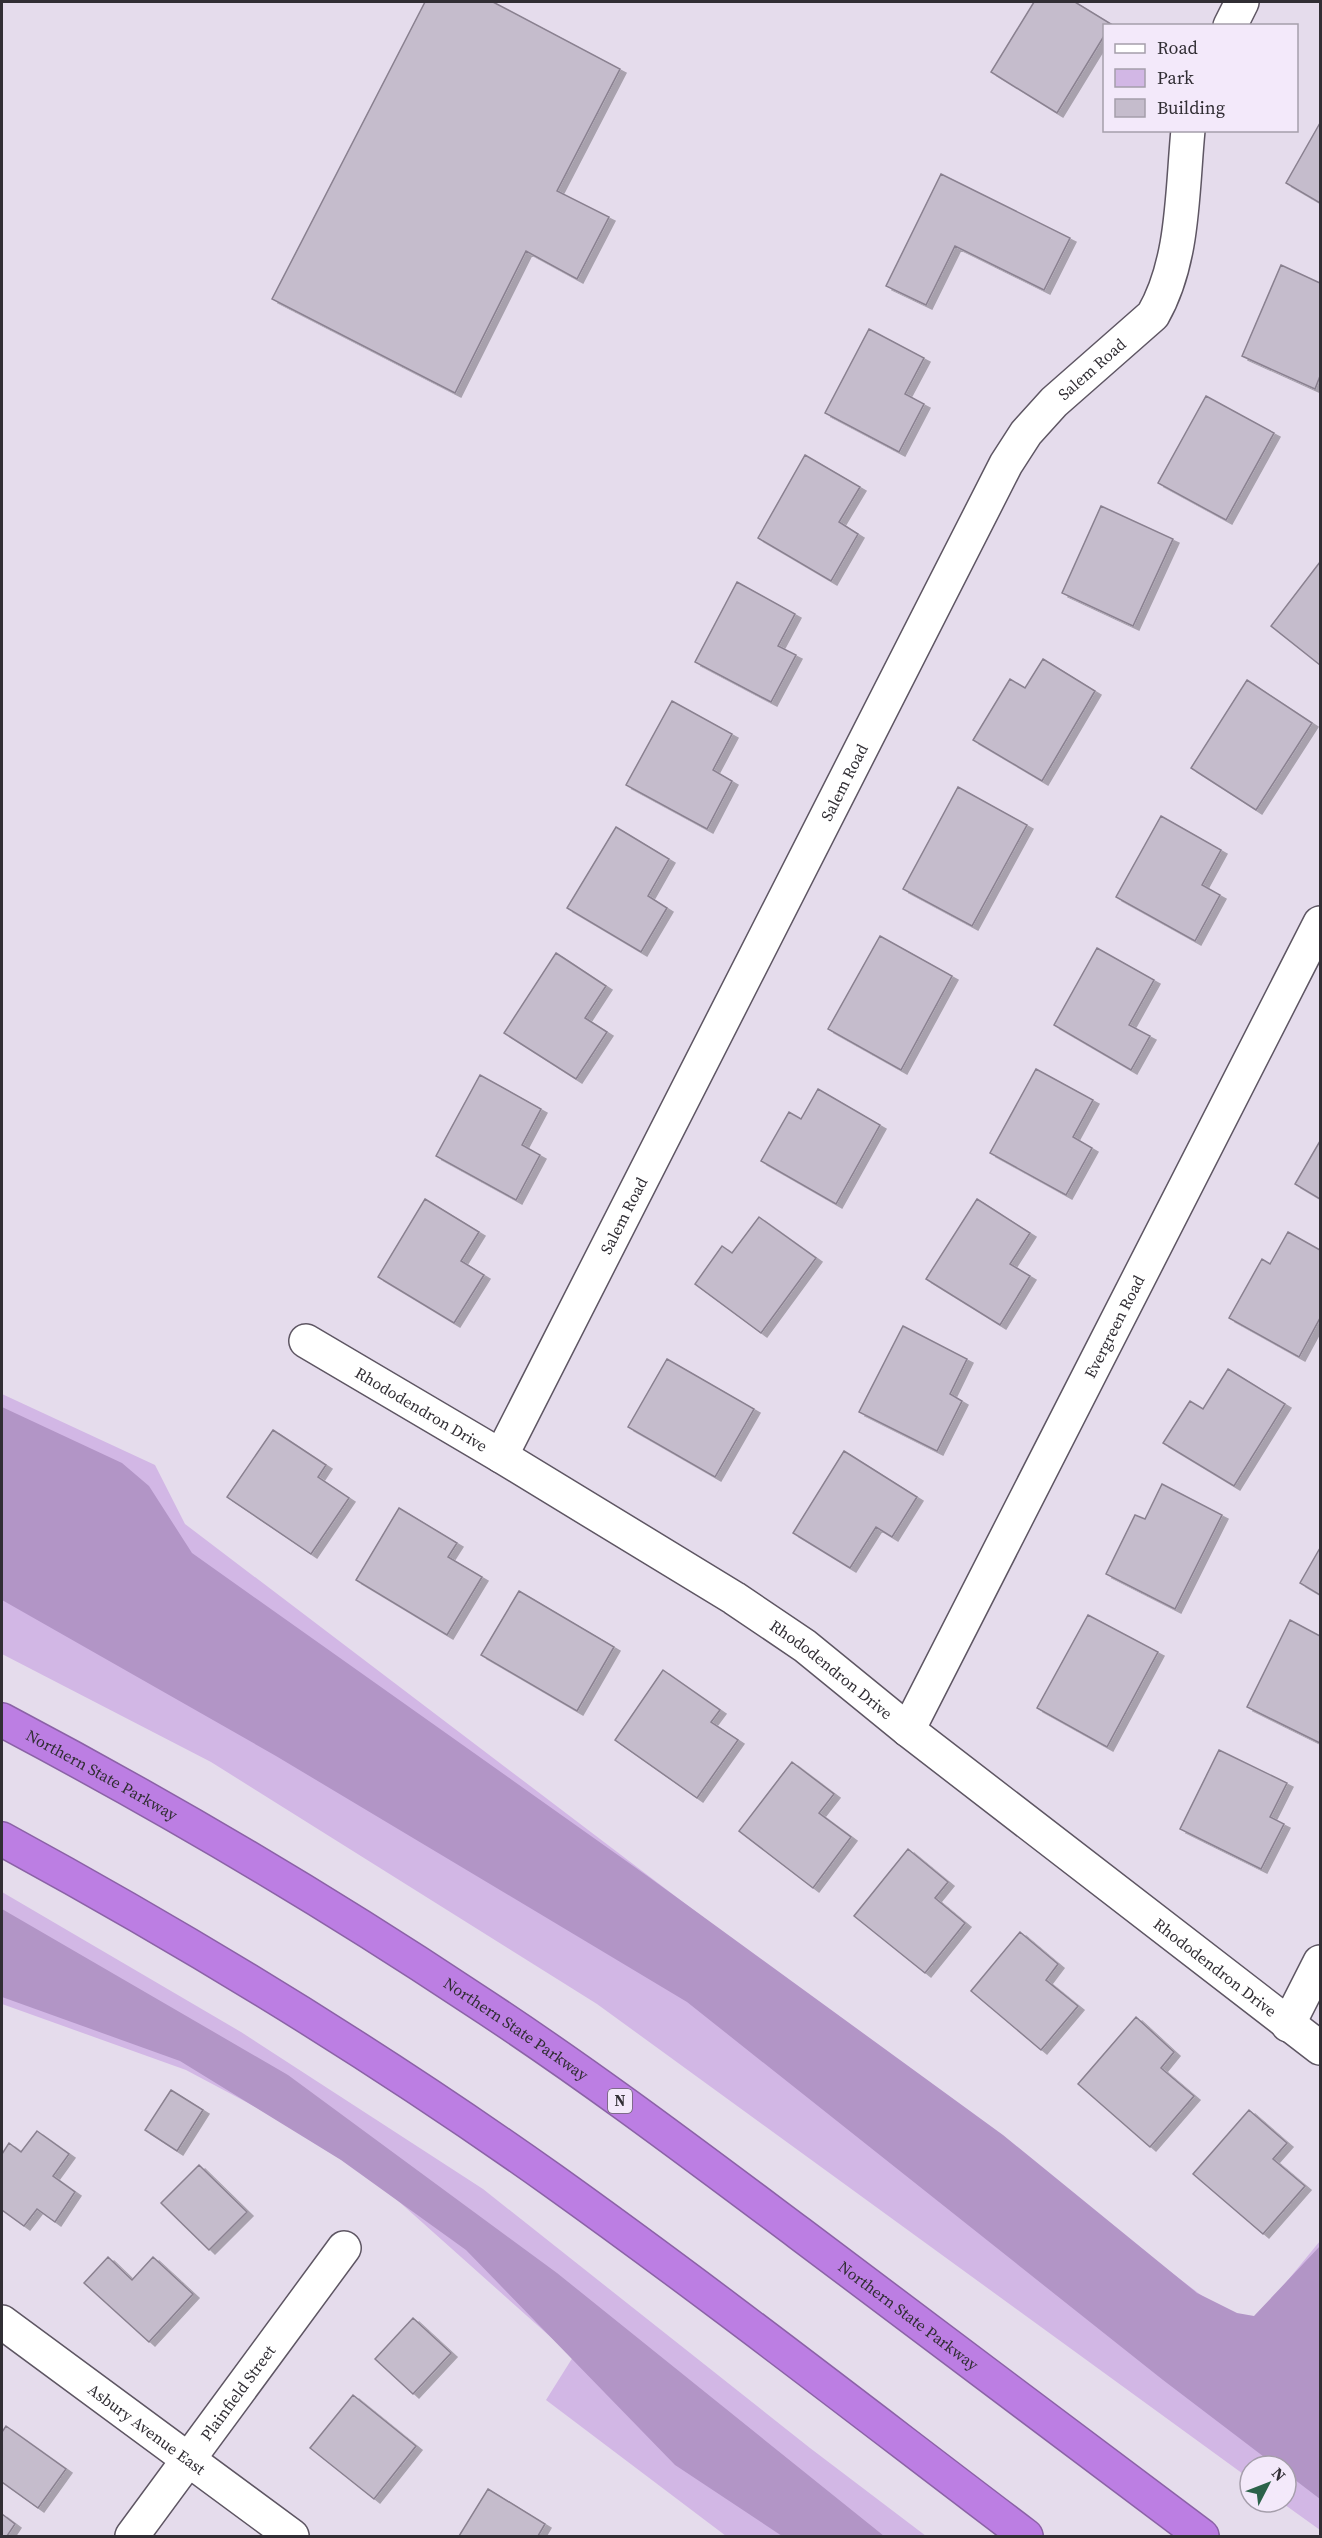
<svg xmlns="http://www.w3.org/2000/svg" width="1322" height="2538" font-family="'Source Serif 4',serif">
  <defs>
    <filter id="shadow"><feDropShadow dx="6" dy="4" stdDeviation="0" flood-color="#0004"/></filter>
  </defs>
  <rect width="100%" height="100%" fill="#e5dcec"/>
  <path fill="#d2b7e5" d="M 2,1394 L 155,1465 L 185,1524 L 1247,2330 L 1320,2241 L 1320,2530 L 1281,2502 L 1286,2502 L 1286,2466 L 1250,2466 L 1250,2479 L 597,2004 L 211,1762 L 2,1654 Z
    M 2,1892 L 241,2032 L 483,2189 L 810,2448 L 926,2536 L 726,2536 L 546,2400 L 573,2357 L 349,2157 L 186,2070 L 2,2004 Z"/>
  <path fill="#b295c6" d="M 2,1407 L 122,1463 L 149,1486 L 192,1553 L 646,1875 L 1003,2135 L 1197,2293 L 1237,2313 L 1254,2316 L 1320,2246 L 1320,2499 L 1286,2473 L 1286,2466 L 1276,2466 L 1163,2380 L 687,2002 L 276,1756 L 2,1600 Z
    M 2,1909 L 288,2075 L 557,2273 L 884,2536 L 782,2536 L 675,2465 L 466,2250 L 341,2160 L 180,2061 L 2,1997 Z"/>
  <path fill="#c5bccc" stroke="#8a8190" stroke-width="1.5" filter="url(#shadow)" d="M 425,2 L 493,2 L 620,69 L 557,191 L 609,217 L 577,279 L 526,251 L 455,393 L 272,299 Z
    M 1034,2 L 1075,2 L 1111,24 L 1104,26 L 1104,36 L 1057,113 L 991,72 Z
    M 1320,123 L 1320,203 L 1286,183 Z
    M 941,174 L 1070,238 L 1044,290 L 955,246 L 926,305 L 886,286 Z
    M 1281,265 L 1320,283 L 1320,376 L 1315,389 L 1242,356 Z
    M 869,329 L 924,358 L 905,394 L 924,404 L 899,452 L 825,413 Z
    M 1206,396 L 1274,433 L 1226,520 L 1158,483 Z
    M 805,455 L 860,487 L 839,522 L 858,534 L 831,581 L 758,538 Z
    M 1101,506 L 1173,539 L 1133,626 L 1062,593 Z
    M 1320,562 L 1320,665 L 1271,626 Z
    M 737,582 L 795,614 L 778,646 L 796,655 L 771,702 L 695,662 Z
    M 1043,659 L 1095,691 L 1042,781 L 973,740 L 1010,679 L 1025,688 Z
    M 1247,680 L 1312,723 L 1256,810 L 1191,768 Z
    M 672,701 L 732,734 L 713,770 L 732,781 L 707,829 L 626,785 Z
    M 958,787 L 1027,825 L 972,926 L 903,889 Z
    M 1161,816 L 1221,850 L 1202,885 L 1220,895 L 1195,941 L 1116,897 Z
    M 616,827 L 669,859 L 648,896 L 667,908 L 641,952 L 567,908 Z
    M 880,936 L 952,976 L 901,1070 L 828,1029 Z
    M 1097,948 L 1154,980 L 1129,1025 L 1150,1036 L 1131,1070 L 1054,1025 Z
    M 556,953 L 606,986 L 585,1018 L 607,1032 L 576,1079 L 504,1033 Z
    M 1036,1069 L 1093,1100 L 1073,1137 L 1092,1148 L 1066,1195 L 990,1153 Z
    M 480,1075 L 541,1109 L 522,1145 L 540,1155 L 516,1200 L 436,1156 Z
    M 818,1089 L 880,1125 L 836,1204 L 761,1161 L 789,1112 L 801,1119 Z
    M 1320,1141 L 1320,1199 L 1295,1184 Z
    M 425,1199 L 479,1232 L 461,1261 L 484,1275 L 454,1323 L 378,1277 Z
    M 977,1199 L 1030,1233 L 1010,1264 L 1030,1276 L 1000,1325 L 926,1279 Z
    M 759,1217 L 816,1258 L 761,1333 L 695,1284 L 722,1246 L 732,1253 Z
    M 1288,1232 L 1320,1250 L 1320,1318 L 1299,1357 L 1229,1318 L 1262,1259 L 1270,1264 Z
    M 903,1326 L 967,1359 L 950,1394 L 962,1401 L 937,1451 L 859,1412 Z
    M 667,1359 L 754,1409 L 715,1477 L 628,1427 Z
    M 1228,1369 L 1285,1404 L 1234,1486 L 1163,1443 L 1190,1401 L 1203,1409 Z
    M 273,1430 L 326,1465 L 318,1477 L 349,1498 L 311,1554 L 227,1497 Z
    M 844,1451 L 917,1497 L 892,1537 L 876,1527 L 850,1568 L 793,1533 Z
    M 1162,1484 L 1222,1515 L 1175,1609 L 1106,1574 L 1135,1515 L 1145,1519 Z
    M 399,1508 L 457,1543 L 448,1557 L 482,1577 L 447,1635 L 356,1580 Z
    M 1320,1548 L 1320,1595 L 1300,1583 Z
    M 519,1591 L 614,1647 L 577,1711 L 481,1655 Z
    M 1088,1615 L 1158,1652 L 1107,1747 L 1037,1708 Z
    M 1290,1620 L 1320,1636 L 1320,1743 L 1247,1707 Z
    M 663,1670 L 720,1710 L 711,1722 L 738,1740 L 697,1798 L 615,1740 Z
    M 1219,1750 L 1287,1783 L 1270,1817 L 1284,1824 L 1261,1869 L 1180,1829 Z
    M 792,1762 L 834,1794 L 819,1813 L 851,1837 L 813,1888 L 739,1831 Z
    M 908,1849 L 948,1882 L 935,1898 L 965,1923 L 925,1973 L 854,1916 Z
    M 1020,1932 L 1058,1964 L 1046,1980 L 1078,2006 L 1041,2050 L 971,1991 Z
    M 1136,2017 L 1174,2052 L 1161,2068 L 1194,2096 L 1150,2147 L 1078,2084 Z
    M 171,2090 L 203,2110 L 177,2151 L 145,2130 Z
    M 1249,2110 L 1287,2143 L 1273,2159 L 1305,2186 L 1263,2234 L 1193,2174 Z
    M 37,2131 L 69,2154 L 53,2176 L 75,2192 L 55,2222 L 37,2209 L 24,2226 L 2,2210 L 2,2154 L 9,2143 L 21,2152 Z
    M 199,2165 L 247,2212 L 209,2250 L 161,2203 Z
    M 108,2257 L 132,2280 L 153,2257 L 193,2294 L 149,2342 L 84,2283 Z
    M 413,2318 L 451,2353 L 413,2394 L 375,2359 Z
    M 353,2395 L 416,2446 L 374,2499 L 310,2448 Z
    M 6,2426 L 66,2469 L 38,2508 L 2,2482 L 2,2432 Z
    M 488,2489 L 545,2524 L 538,2536 L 459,2536 Z
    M 2,2514 L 15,2524 L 7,2536 L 2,2536 Z"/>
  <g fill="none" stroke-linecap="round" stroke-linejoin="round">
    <defs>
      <g id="minor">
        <path d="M 1230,26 L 1242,2"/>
        <path id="s1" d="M 306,1341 L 501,1456 L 734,1598 L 805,1646 L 908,1730 L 1320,2048"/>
        <path id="s2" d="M 501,1456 L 1006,464 L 1026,433 L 1054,402 L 1153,315 C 1184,261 1182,192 1188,130"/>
        <path id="s3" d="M 908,1730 L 1320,923"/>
        <path d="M 1288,2025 L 1320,1962"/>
        <path id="s4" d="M 2,2322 L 292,2536"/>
        <path id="s5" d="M 132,2536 L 344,2248"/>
      </g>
      <g id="motorway">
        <path id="s6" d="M 2,1720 C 163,1805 321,1898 473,1999 C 585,2072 692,2153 799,2233 C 934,2334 1068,2435 1202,2536"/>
        <path d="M 2,1839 C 191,1942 376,2055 552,2180 C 713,2295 869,2417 1026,2536"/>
      </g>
    </defs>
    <use href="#minor" stroke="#5e5663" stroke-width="36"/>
    <use href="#motorway" stroke="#8b62a6" stroke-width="36"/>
    <use href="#minor" stroke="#fff" stroke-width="33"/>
    <use href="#motorway" stroke="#bc7ee3" stroke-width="33"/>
  </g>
  <g text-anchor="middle" stroke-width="6" stroke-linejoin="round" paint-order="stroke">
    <rect fill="#f3e9fa" stroke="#6b666f" stroke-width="1.5" x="608" y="2089" width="24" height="24" rx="4.5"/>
    <g font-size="15" font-weight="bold" fill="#312e34">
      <text x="620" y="2106">N</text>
    </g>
    <g font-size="16" fill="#312e34" stroke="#f3e9fa">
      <text dy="6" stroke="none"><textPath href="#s2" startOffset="1242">Salem Road</textPath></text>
      <text dy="6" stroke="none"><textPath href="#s2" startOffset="756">Salem Road</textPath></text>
      <text dy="6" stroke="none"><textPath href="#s2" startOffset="270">Salem Road</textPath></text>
      <text dy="6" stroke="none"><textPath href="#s3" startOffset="453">Evergreen Road</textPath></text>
      <text dy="6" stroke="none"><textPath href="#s1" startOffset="134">Rhododendron Drive</textPath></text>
      <text dy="6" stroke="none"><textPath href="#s1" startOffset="620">Rhododendron Drive</textPath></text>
      <text dy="6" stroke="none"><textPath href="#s6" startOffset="114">Northern State Parkway</textPath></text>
      <text dy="6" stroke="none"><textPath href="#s1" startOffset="1106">Rhododendron Drive</textPath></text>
      <text dy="6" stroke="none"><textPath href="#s6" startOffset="600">Northern State Parkway</textPath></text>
      <text dy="6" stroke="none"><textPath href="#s6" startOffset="1086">Northern State Parkway</textPath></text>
      <text dy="6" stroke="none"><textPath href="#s5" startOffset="178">Plainfield Street</textPath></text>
      <text dy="6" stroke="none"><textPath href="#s4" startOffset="180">Asbury Avenue East</textPath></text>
    </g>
  </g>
  <rect width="1322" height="2538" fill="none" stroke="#312e34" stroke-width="6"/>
  <rect x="1103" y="24" width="195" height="108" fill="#f3e9fa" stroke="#a59eab" stroke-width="1.5"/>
  <rect x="1115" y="44" width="30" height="9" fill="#ffffff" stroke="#a59eab" stroke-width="1.5"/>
  <text x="1157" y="54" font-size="18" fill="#312e34">Road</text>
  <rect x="1115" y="69" width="30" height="18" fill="#d2b7e5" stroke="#a59eab" stroke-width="1.5"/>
  <text x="1157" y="84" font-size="18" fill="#312e34">Park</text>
  <rect x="1115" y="99" width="30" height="18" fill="#c5bccc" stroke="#a59eab" stroke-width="1.5"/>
  <text x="1157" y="114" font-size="18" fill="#312e34">Building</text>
  <g transform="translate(1268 2484) rotate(48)"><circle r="28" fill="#f3e9fa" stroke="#a59eab" stroke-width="1.5"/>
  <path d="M0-4.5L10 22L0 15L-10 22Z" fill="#2b6249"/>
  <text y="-9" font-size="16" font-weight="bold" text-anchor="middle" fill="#312e34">N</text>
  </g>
</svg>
